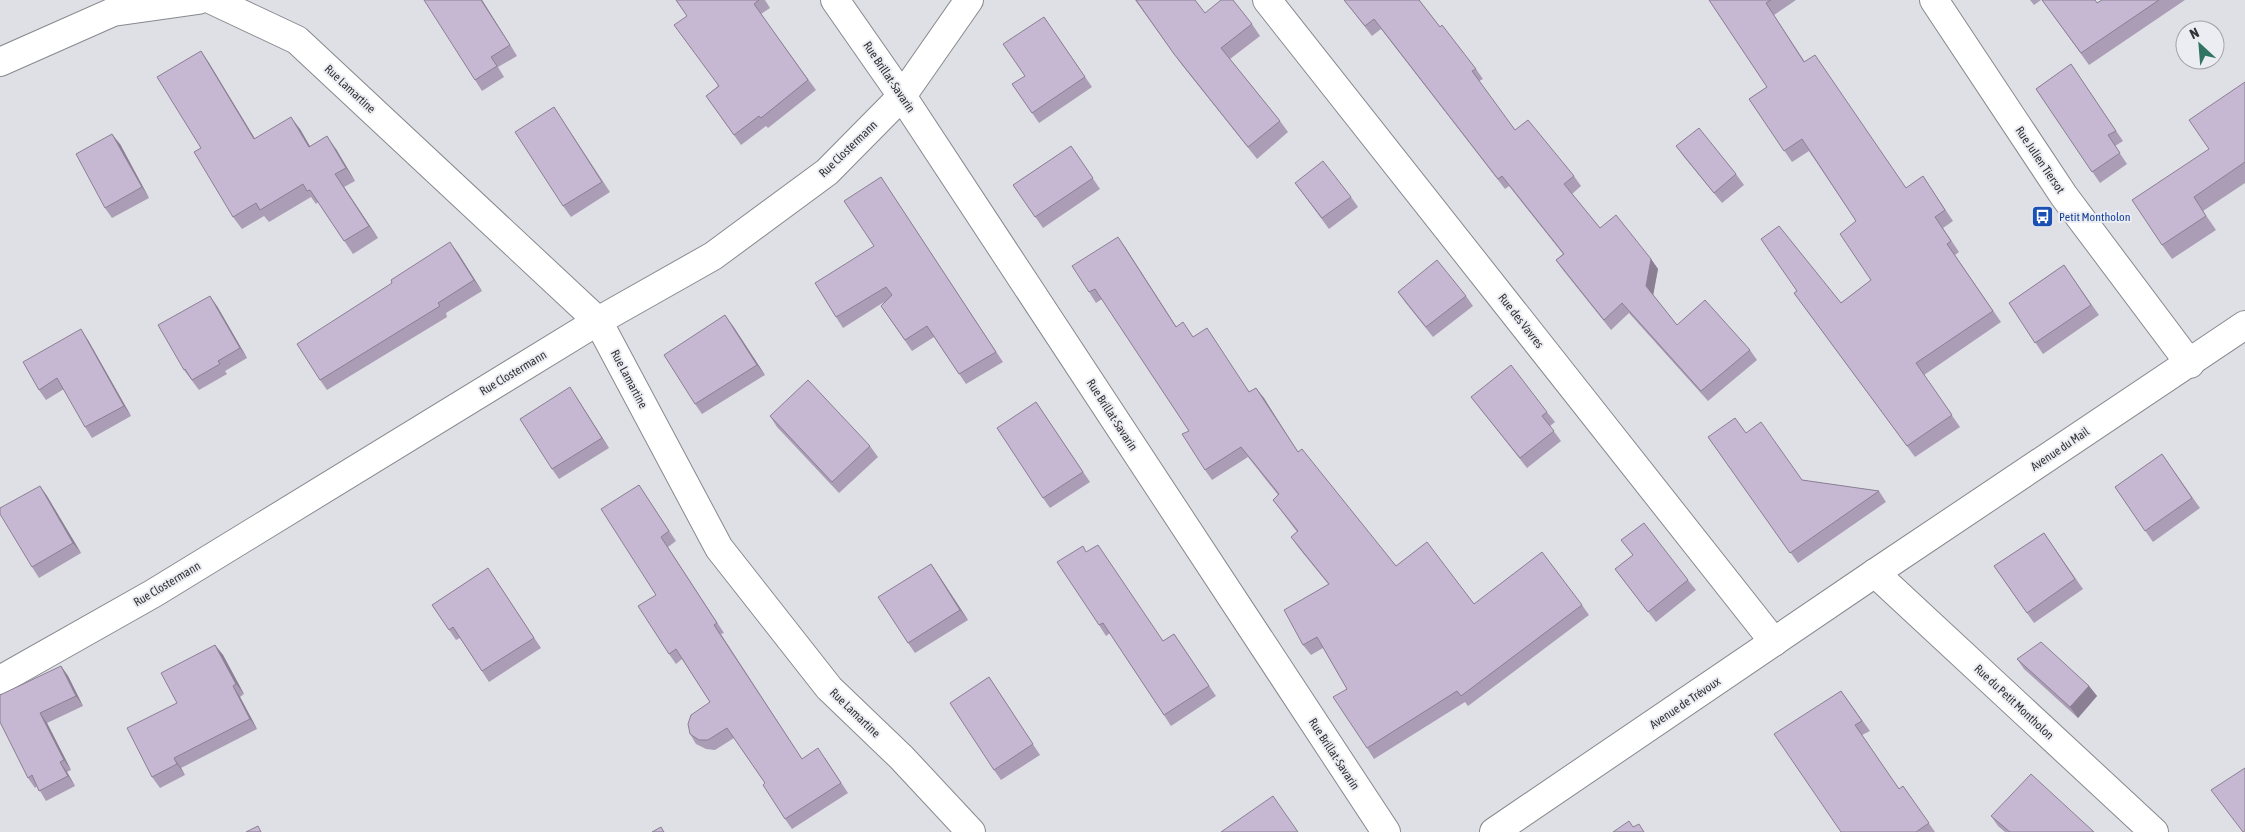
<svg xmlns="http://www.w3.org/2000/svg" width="2245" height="832" font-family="'Asap Condensed',sans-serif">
  <rect width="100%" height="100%" fill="#dfe0e6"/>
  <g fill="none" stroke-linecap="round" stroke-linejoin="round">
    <defs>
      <path id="minor" d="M 212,0 L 297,40 L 598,321 L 719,548 L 829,688 L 901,757 L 971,832
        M 835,0 L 902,96 L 1386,832
        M 1267,0 L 1774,642
        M 1934,0 L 2064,196 L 2190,364
        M 0,62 L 113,12 L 198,0
        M 1875,573 L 2154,832
        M 0,680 L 154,593 L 598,321 L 713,256 L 827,172 L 902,96 L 969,0"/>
      <path id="major" d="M 1494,832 L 1875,573 L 2245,325"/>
    </defs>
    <use href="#minor" stroke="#87898e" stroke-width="30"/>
    <use href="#major" stroke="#87898e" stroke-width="30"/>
    <use href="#minor" stroke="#fff" stroke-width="28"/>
    <use href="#major" stroke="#fff" stroke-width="28"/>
  </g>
  <path fill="#aa9db5" d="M 482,0 L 517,56 L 498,67 L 504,77 L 482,91 L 475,80 Z
    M 676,0 L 765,0 L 770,8 L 761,14 L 816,90 L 768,128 L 766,126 L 741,145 L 706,96 L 718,86 L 687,16 Z
    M 1135,0 L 1205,13 L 1252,24 L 1260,36 L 1230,59 L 1280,121 L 1288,132 L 1257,159 L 1182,65 Z
    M 1344,0 L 1419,0 L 1440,27 L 1476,69 L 1483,79 L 1479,81 L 1515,130 L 1574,176 L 1581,186 L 1572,194 L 1600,228 L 1651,259 L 1658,269 L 1653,295 L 1677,325 L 1750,350 L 1757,360 L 1708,401 L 1629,313 L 1611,330 L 1563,270 L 1556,260 L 1563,254 L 1509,186 L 1505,189 L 1381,29 L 1372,36 Z
    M 1709,0 L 1796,0 L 1774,15 L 1805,62 L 1906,188 L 1923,176 L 1953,221 L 1943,228 L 1959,252 L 1955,255 L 2001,322 L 1924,375 L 1960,427 L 1915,457 L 1794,293 L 1841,303 L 1871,280 L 1856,221 L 1809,151 L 1792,162 L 1749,99 L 1767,87 Z
    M 2030,0 L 2041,0 L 2034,5 Z
    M 2042,0 L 2097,3 L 2102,0 L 2185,0 L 2089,65 Z
    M 1044,17 L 1092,87 L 1039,123 L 1012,84 L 1025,76 Z
    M 201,51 L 209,63 L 255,139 L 300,129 L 310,147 L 336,149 L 355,181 L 344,187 L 378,238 L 353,254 L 318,202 L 316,204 L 311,197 L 269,222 L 264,216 L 242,229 L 233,217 L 201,148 Z
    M 2071,64 L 2123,141 L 2115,146 L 2127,164 L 2100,183 L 2036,89 Z
    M 2245,82 L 2245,183 L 2203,211 L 2216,230 L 2172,259 L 2162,245 L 2209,149 Z
    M 554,107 L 610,192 L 571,217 L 563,206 Z
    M 120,144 L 149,198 L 112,218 L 105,208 Z
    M 1071,146 L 1100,189 L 1043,228 L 1013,185 Z
    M 1676,146 L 1736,174 L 1744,185 L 1722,203 L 1684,157 Z
    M 881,177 L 1003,362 L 966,384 L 934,337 L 912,351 L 881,306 L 884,302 L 843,328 L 836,317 L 874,246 Z
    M 1295,183 L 1351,197 L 1358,207 L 1329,229 Z
    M 1125,247 L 1176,327 L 1193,337 L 1250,392 L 1256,388 L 1298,452 L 1396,566 L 1474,604 L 1582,605 L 1589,615 L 1468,706 L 1465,702 L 1374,759 L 1367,748 L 1347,689 L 1323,648 L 1311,655 L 1303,645 L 1329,585 L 1298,547 L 1291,537 L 1297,532 L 1273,500 L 1278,495 L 1248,457 L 1212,480 L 1205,470 L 1189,431 L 1102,299 L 1096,303 L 1089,292 Z
    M 458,253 L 482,291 L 446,313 L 447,317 L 327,390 L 320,380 Z
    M 2064,265 L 2099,315 L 2043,354 L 2009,303 Z
    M 1398,292 L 1466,296 L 1473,306 L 1433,337 L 1405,302 Z
    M 217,306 L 247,358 L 225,371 L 227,374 L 199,390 L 184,370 Z
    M 733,326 L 765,375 L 702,414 L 695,404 Z
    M 88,340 L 131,416 L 92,438 L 85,427 L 64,389 L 46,400 L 39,390 Z
    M 1471,397 L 1547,412 L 1555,422 L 1550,426 L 1561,441 L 1527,468 Z
    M 577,398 L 609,448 L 559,479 L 552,469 Z
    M 1036,402 L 1090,482 L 1050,508 L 1043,498 Z
    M 770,416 L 870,446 L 878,457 L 839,493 L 777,427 Z
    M 1746,433 L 1802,480 L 1879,491 L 1886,502 L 1798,563 L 1708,437 Z
    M 2162,454 L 2200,508 L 2153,542 L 2115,487 Z
    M 639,485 L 676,541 L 668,547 L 724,633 L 721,634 L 802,759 L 825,758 L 848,793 L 792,829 L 785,819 L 765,783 L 734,738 L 715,750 L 706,749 L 696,744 L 690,734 L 710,702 L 682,659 L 676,664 L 669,654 L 656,595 Z
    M 40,486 L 47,496 L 81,553 L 39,578 L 32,567 Z
    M 2044,533 L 2083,589 L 2034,623 L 1994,566 Z
    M 1621,540 L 1688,580 L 1696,590 L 1656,622 L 1615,569 L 1633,555 Z
    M 1086,552 L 1163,641 L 1174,634 L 1216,696 L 1171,726 L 1110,633 L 1106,636 L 1099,625 Z
    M 931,564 L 968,620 L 915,653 L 908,643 Z
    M 488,568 L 541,648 L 489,682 L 460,638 L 456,640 L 432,605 Z
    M 215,645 L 223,655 L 244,694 L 240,697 L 257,729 L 181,768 L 185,775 L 160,788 L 152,777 L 177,703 Z
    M 2017,659 L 2089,686 L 2097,696 L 2078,718 L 2024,669 Z
    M 61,666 L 68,676 L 83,706 L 47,723 L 71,770 L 67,772 L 75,786 L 46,801 L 37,786 L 35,788 L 28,778 L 0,722 Z
    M 989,677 L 1040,755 L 1001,780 L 994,770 Z
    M 1841,691 L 1870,731 L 1862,735 L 1899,789 L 1903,786 L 1935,832 L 1841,832 Z
    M 1991,816 L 2094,832 L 2005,832 L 1998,826 Z"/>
  <path fill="#8b8093" d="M 481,0 L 482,0 L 517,56 L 510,45 Z
    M 201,51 L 209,63 L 263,152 L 254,139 Z
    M 291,117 L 300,129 L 318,160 L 309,147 Z
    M 112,134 L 120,144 L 149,198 L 142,187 Z
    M 327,136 L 336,149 L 355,181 L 346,168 Z
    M 335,174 L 344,187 L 378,238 L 369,226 Z
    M 1118,237 L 1125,247 L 1183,337 L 1176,327 Z
    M 450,242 L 458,253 L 482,291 L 474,280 Z
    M 1651,259 L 1658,269 L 1653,296 L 1646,286 Z
    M 210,296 L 217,306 L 247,358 L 240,348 Z
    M 725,315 L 733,326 L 765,375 L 757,365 Z
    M 81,329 L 88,340 L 131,416 L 124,406 Z
    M 570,387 L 577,398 L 609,448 L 602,438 Z
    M 1256,388 L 1264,398 L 1305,463 L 1298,452 Z
    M 40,486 L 47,496 L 81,553 L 73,543 Z
    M 931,564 L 938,574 L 968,620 L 960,610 Z
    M 215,645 L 223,655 L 244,694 L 236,684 Z
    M 61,666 L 68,676 L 83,706 L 76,696 Z
    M 233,686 L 240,697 L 257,729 L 250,719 Z
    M 2089,686 L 2097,696 L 2078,718 L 2070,707 Z
    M 40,713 L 47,723 L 71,770 L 64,760 Z
    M 174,758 L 181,768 L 185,775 L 177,764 Z
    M 60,762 L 67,772 L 75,786 L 68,776 Z"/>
  <path fill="#c6b7d2" stroke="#8b8093" d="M 424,0 L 481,0 L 510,45 L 491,57 L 497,66 L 475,80 Z
    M 676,0 L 759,0 L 754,4 L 808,80 L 761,118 L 759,116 L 734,135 L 706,96 L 719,86 L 674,25 L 687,16 Z
    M 1136,0 L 1195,0 L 1205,13 L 1221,0 L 1233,0 L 1252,24 L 1221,48 L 1280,121 L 1248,147 L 1174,54 Z
    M 1344,0 L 1419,0 L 1440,27 L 1442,25 L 1476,69 L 1472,71 L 1515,130 L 1528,120 L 1574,176 L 1564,184 L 1600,228 L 1616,215 L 1651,259 L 1646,286 L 1677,325 L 1705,300 L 1750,350 L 1701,391 L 1622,303 L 1604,320 L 1556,260 L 1564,254 L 1502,176 L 1498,179 L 1374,19 L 1365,26 Z
    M 1709,0 L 1771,0 L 1766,3 L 1804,62 L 1815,55 L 1906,188 L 1923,176 L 1945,210 L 1935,217 L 1951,241 L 1947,244 L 1993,311 L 1916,363 L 1952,415 L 1907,446 L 1794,293 L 1797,291 L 1761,239 L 1779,226 L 1841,303 L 1871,280 L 1840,234 L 1856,221 L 1802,139 L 1784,151 L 1749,99 L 1767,87 Z
    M 2042,0 L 2095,0 L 2097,3 L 2102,0 L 2159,0 L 2081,53 Z
    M 1044,17 L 1085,77 L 1032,113 L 1012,84 L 1025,76 L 1003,44 Z
    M 201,51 L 254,139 L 291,117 L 309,147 L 327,136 L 346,168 L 335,174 L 369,226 L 344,241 L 310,190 L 307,191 L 303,184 L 260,210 L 256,203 L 233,217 L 194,152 L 201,148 L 157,77 Z
    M 2071,64 L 2116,131 L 2108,135 L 2120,153 L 2092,172 L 2036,89 Z
    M 2245,82 L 2245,162 L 2194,197 L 2206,216 L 2162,245 L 2132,200 L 2209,149 L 2189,120 Z
    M 554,107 L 602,182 L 563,206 L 515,132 Z
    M 1699,128 L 1736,174 L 1714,193 L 1676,146 Z
    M 112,134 L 142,187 L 105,208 L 76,154 Z
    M 1071,146 L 1093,178 L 1035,217 L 1013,185 Z
    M 1323,161 L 1351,197 L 1322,218 L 1295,183 Z
    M 881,177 L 996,352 L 959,374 L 927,326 L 905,340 L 881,306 L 892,295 L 886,287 L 836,317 L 815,283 L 874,246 L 844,201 Z
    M 1118,237 L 1176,327 L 1183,322 L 1193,337 L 1207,328 L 1249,392 L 1256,388 L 1298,452 L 1302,449 L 1396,566 L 1427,542 L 1474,604 L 1542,552 L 1582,605 L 1461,696 L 1457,691 L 1367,748 L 1333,697 L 1347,689 L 1317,637 L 1303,645 L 1284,610 L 1329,584 L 1291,537 L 1298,531 L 1273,500 L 1279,494 L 1241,447 L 1205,470 L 1182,434 L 1189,431 L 1095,289 L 1089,292 L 1072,266 Z
    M 450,242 L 474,280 L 438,303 L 440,306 L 320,380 L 297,344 L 392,283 L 391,280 Z
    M 1437,260 L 1466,296 L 1426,327 L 1398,292 Z
    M 2064,265 L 2091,305 L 2035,343 L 2009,303 Z
    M 210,296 L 240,348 L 218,361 L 220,364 L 192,380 L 185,369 L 184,370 L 158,325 Z
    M 725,315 L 757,365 L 695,404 L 664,355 Z
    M 81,329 L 124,406 L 85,427 L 57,378 L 39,390 L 23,362 Z
    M 1511,365 L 1547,412 L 1542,416 L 1554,431 L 1520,458 L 1471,397 Z
    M 808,380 L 870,446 L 832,482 L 770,416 Z
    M 570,387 L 602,438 L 552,469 L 520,419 Z
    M 1036,402 L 1083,472 L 1043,498 L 997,428 Z
    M 1735,418 L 1746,433 L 1761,422 L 1802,480 L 1879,491 L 1790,553 L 1708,437 Z
    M 2162,454 L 2192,498 L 2145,531 L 2115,487 Z
    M 639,485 L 669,531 L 661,537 L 717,623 L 714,625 L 802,759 L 818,748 L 841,783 L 785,819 L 763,785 L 765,783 L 727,728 L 708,740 L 699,740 L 690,734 L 688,724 L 691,715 L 710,702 L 676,649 L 669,654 L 638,606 L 656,595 L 601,509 Z
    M 40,486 L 73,543 L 32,567 L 0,514 L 0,508 Z
    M 1644,523 L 1688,580 L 1648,612 L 1615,569 L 1633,555 L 1621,540 Z
    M 2044,533 L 2075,579 L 2027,613 L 1994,566 Z
    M 1098,545 L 1163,641 L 1174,634 L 1209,686 L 1164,715 L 1103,623 L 1099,625 L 1057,562 L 1083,546 L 1086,552 Z
    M 931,564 L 960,610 L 908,643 L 878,597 Z
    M 488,568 L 534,638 L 482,671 L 453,627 L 449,630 L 432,605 Z
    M 2041,642 L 2089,686 L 2070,707 L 2017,659 Z
    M 215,645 L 236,684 L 233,686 L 250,719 L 174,758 L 177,764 L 152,777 L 127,728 L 177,703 L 161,673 Z
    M 61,666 L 76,696 L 40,713 L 64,760 L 60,762 L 68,776 L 39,791 L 32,775 L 28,778 L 0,722 L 0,695 Z
    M 989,677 L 1033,744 L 994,770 L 950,703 Z
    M 1841,691 L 1862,721 L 1855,725 L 1899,789 L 1903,786 L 1929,823 L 1916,832 L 1841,832 L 1774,734 Z
    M 2245,768 L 2245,832 L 2243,832 L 2211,790 Z
    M 2031,774 L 2094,832 L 2010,832 L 1991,816 Z
    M 1273,796 L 1298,832 L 1221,832 Z
    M 1629,821 L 1633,827 L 1639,824 L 1644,832 L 1613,832 Z
    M 258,826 L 261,832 L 246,832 Z
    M 661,827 L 664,832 L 652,832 Z"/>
  <defs>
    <symbol id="bus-square" viewBox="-11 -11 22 22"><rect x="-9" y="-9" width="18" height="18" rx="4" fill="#1a4fb4" stroke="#ecedf3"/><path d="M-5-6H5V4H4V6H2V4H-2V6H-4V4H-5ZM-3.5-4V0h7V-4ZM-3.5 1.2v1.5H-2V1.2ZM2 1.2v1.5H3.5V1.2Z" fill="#fff"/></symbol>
  </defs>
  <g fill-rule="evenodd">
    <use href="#bus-square" x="2030" y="204" width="25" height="25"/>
  </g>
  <g text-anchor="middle" stroke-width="4" stroke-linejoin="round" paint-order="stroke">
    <g font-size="12" fill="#333336" stroke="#ecedf3">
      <text transform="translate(889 77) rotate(56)" y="4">Rue Brillat-Savarin</text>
      <text transform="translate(350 89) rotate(43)" y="4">Rue Lamartine</text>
      <text transform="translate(848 149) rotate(-44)" y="4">Rue Clostermann</text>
      <text transform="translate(2040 160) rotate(56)" y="4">Rue Julien Tiersot</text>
      <text transform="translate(1521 321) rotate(52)" y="4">Rue des Vavres</text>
      <text transform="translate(513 373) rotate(-31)" y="4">Rue Clostermann</text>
      <text transform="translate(629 379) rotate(62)" y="4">Rue Lamartine</text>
      <text transform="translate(1112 415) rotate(57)" y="4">Rue Brillat-Savarin</text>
      <text transform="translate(2060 449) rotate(-34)" y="4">Avenue du Mail</text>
      <text transform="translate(167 584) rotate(-31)" y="4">Rue Clostermann</text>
      <text transform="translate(2014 702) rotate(43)" y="4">Rue du Petit Montholon</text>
      <text transform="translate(1685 703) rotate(-34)" y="4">Avenue de Trévoux</text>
      <text transform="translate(855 713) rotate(44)" y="4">Rue Lamartine</text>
      <text transform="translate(1334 754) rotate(57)" y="4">Rue Brillat-Savarin</text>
    </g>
    <g font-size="12" fill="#164399" stroke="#ecedf3" text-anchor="start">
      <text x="2059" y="221">Petit Montholon</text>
    </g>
  </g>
  <g transform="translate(2200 45) rotate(334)"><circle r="24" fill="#ecedf3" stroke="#a2a3a7"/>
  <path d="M0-4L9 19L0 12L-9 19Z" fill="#327464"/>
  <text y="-8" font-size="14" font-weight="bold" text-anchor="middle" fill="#333336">N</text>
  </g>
</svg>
